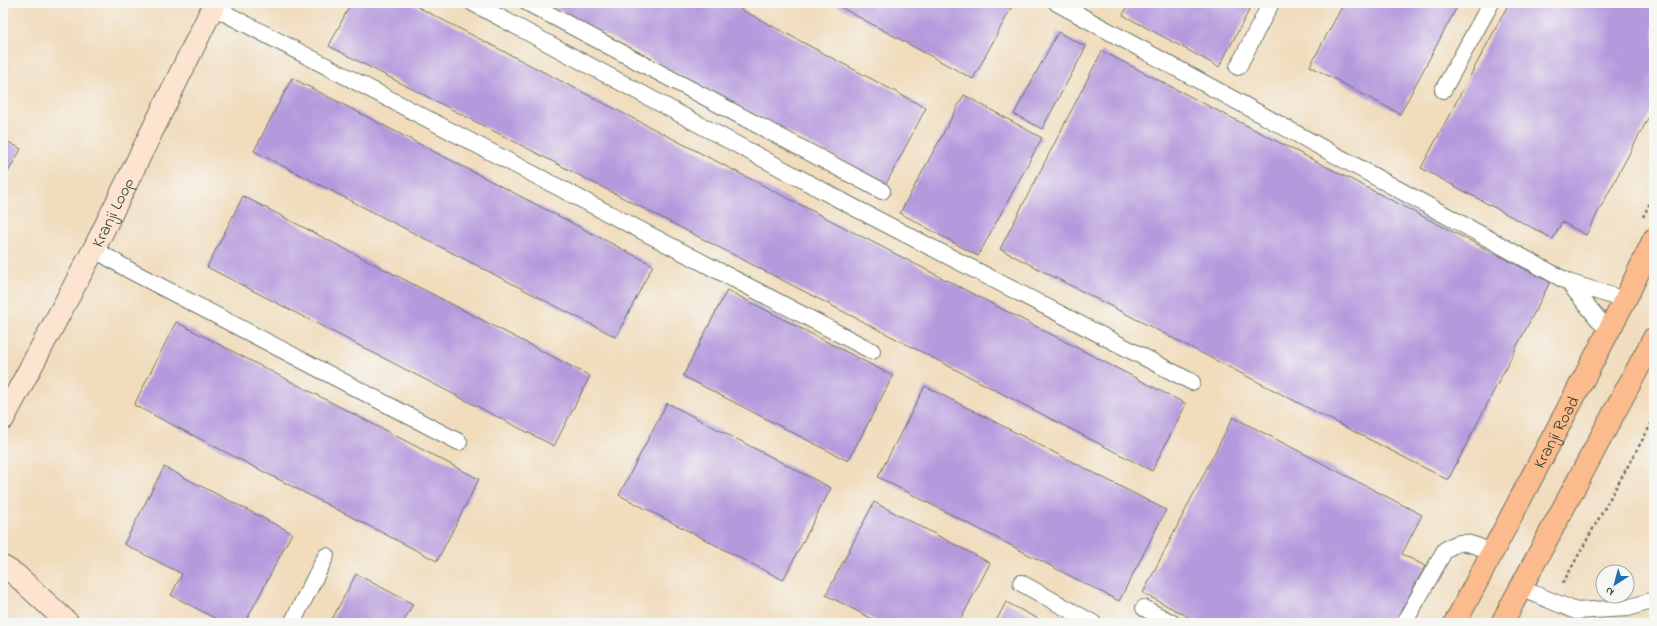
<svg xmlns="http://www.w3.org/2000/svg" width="1657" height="626" font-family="'Indie Flower',sans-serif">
  <rect width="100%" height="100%" fill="#f6f6f2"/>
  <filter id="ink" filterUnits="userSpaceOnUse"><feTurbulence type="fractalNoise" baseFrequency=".025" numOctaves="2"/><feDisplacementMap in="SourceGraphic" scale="8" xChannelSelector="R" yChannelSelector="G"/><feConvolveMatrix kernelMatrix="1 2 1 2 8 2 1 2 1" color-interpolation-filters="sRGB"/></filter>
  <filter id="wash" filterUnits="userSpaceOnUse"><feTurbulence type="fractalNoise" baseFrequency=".012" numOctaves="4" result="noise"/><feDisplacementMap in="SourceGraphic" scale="16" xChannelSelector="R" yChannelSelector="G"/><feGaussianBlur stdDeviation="0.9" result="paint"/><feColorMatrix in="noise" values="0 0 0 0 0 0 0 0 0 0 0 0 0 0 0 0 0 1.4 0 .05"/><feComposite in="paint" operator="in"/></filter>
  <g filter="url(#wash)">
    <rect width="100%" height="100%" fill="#f1dcbc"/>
    <g id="blocks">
      <path fill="#b599dd" d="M 351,3 L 410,3 L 1186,404 L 1152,471 L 329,46 Z
        M 546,3 L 729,3 L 926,108 L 886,184 Z
        M 833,3 L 1001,3 L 1011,8 L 973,79 Z
        M 1129,3 L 1253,3 L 1219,67 L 1123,15 Z
        M 1344,3 L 1459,3 L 1400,114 L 1310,66 Z
        M 1509,3 L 1654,3 L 1654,107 L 1586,235 L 1562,222 L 1553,239 L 1421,168 Z
        M 1058,32 L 1086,47 L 1042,129 L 1014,114 Z
        M 1102,51 L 1550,282 L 1448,480 L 1000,249 Z
        M 292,78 L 653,265 L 616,337 L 254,151 Z
        M 964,95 L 1042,138 L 978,256 L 900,213 Z
        M 3,139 L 21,149 L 3,181 Z
        M 243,196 L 590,376 L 554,446 L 207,267 Z
        M 727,290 L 893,376 L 848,461 L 683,376 Z
        M 176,322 L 479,479 L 437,561 L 134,405 Z
        M 925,386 L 1166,510 L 1119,601 L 878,477 Z
        M 667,403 L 831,488 L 783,580 L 619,495 Z
        M 1233,417 L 1422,515 L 1402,554 L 1425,566 L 1395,623 L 1200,623 L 1143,593 Z
        M 164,467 L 292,533 L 245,623 L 224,623 L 171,595 L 182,574 L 124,544 Z
        M 874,502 L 990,563 L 959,623 L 880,623 L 826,595 Z
        M 356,574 L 413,604 L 403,623 L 330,623 Z
        M 1006,602 L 1046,623 L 995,623 Z"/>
    </g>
  </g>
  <g filter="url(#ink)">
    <use href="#blocks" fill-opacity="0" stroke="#687564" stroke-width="1"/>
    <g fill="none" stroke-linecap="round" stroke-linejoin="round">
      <defs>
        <path id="lane" d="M 473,3 L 855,208 L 1192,382
          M 528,3 L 882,191
          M 1057,3 L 1568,282 L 1625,300
          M 213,7 L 872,351
          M 1238,67 L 1271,3
          M 1443,90 L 1491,3
          M 94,249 L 129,270 L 459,442
          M 1568,282 L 1608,331
          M 1021,583 L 1093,623
          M 1520,588 L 1576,611 L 1628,608 L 1654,600
          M 1144,608 L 1172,623
          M 292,623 L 326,556
          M 1404,623 L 1445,550 C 1464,536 1471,545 1492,552"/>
        <g id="secondary">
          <path id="s1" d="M 3,419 L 94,249 L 215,3"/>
          <path d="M 3,567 L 16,575 L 68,623"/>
        </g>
        <g id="primary">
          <path id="s2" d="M 1455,623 L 1625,300 L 1654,239"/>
          <path d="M 1502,623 L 1654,338"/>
        </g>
      </defs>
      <use href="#lane" stroke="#687564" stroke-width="18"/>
      <use href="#secondary" stroke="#687564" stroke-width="24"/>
      <use href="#primary" stroke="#687564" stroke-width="24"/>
      <path stroke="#687564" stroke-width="2.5" stroke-dasharray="3 3" stroke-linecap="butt" d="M 1643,217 L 1654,195
        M 1563,583 L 1654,419"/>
      <use href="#lane" stroke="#fff" stroke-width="16"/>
      <use href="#secondary" stroke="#fde4d1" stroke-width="22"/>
      <use href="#primary" stroke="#fbbb8d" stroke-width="22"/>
    </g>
  </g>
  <g text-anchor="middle" stroke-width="4" stroke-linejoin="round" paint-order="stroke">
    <g font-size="17" fill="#1f3d34" stroke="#f6f6f2">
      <text dy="6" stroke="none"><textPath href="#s1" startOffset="234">Kranji Loop</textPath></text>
      <text dy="6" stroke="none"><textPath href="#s2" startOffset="216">Kranji Road</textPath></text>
    </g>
  </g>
  <rect width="1657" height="626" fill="none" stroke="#f6f6f2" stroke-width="16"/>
  <g transform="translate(1615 584) rotate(216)"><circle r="19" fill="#f6f6f2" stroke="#a0aca6"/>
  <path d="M0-3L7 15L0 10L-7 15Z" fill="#1f6fb2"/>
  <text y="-6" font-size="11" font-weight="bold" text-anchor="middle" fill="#1f3d34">N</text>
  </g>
</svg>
